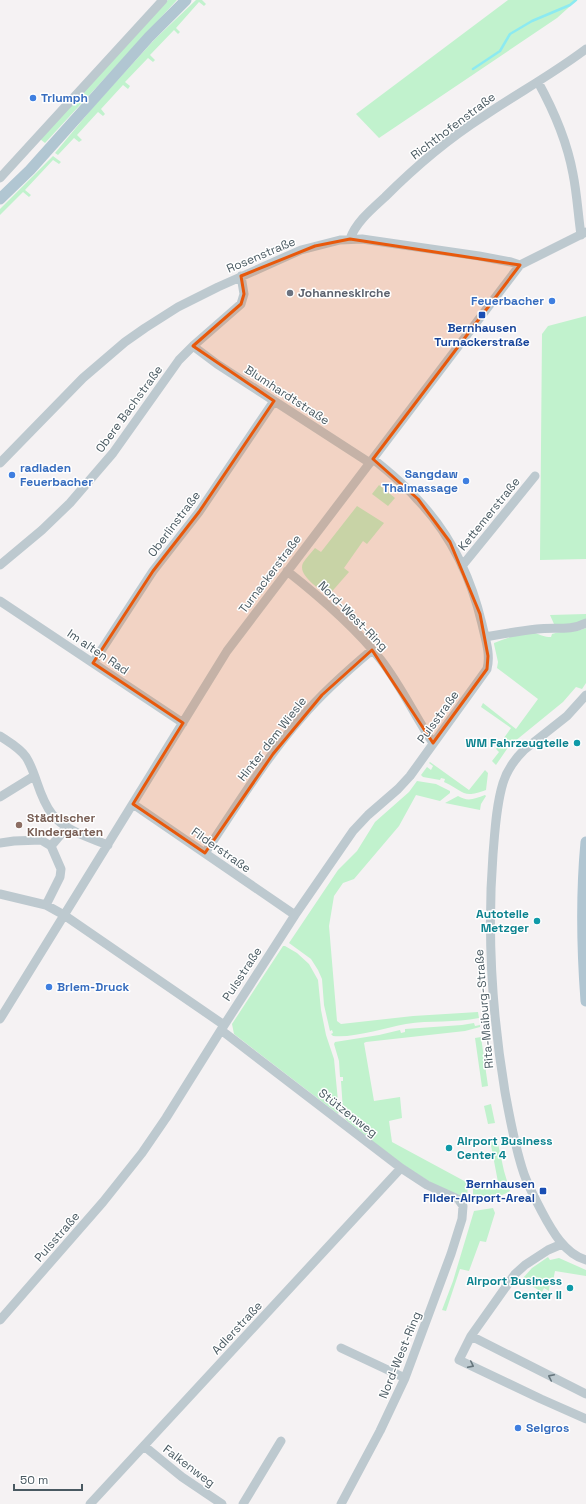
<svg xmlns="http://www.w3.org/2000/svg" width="586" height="1504" font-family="'Space Grotesk',sans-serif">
  <rect width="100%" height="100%" fill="#f5f2f3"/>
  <path fill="#c1f2cd" d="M 168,0 L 177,0 L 45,143 L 40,139 Z
    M 196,0 L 202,0 L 206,4 L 204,6 L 199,2 L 176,28 L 180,32 L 178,34 L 174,30 L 150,55 L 155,60 L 153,62 L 148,58 L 125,82 L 130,86 L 128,89 L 123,85 L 101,109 L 105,114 L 103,116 L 98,112 L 77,135 L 82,140 L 79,142 L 74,138 L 58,155 L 55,153 L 94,106 L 155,39 Z
    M 508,0 L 577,0 L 557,18 L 379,138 L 356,114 Z
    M 53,156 L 61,162 L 59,164 L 53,160 L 25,190 L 31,195 L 29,197 L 23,192 L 0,215 L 0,209 Z
    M 586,316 L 586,559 L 540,560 L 542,334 L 548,326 Z
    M 379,485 L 395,498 L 388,506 L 372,494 Z
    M 357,506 L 384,523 L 367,544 L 363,541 L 344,568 L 349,572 L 328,596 C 320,589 297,575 303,563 C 306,558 311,553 315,548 L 321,552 Z
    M 586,614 L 586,620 L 579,624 L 554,624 L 550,615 Z
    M 586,628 L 586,683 L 582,689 L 576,687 L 563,702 L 509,746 L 496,765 L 492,761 L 499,752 L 496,749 L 511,728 L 481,707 L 483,703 L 516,729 L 538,699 L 497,668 L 498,662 L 494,644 L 494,643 C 504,639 525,631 535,633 C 541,635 544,637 551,637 L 552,634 C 564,630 575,633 586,628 Z
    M 430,762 L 469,790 L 485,770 L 488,773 L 486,790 C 462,799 464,791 444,782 L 445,779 L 441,778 L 440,780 L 423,777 L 421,775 L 427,767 L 431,770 L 433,766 L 429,763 Z
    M 417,781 L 436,784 L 450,791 L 450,793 L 440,801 L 416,795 L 399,826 L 354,879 L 343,883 L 334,896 L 329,926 L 337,1021 L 341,1024 L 413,1016 L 478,1012 L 479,1018 C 455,1023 430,1020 406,1024 C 384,1028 355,1038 333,1036 L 331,1034 L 333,1033 L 332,1030 L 330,1031 L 324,1005 L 322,979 L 318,970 L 311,959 L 289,943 L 338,870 L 357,851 L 375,822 L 409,792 Z
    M 485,795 L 486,796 L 481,804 L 480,810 L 445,803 L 458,796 C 468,802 474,799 485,795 Z
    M 283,946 L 285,946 L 297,953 L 309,964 L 318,980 L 321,1010 L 326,1035 L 334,1059 L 339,1112 L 338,1114 L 234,1034 L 232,1024 Z
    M 474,1023 L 475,1026 L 480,1025 L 480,1027 L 465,1031 L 366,1042 L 364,1043 L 374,1101 L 400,1097 L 402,1118 L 389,1121 L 392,1142 L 468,1183 L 467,1198 L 436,1186 L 396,1160 L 346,1120 L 343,1111 L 341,1081 L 343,1081 L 343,1077 L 340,1077 L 339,1061 L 334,1044 L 335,1042 L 379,1035 L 400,1030 L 401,1033 L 405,1032 L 405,1029 L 462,1025 Z
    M 481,1037 L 488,1086 L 482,1087 L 475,1038 Z
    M 491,1104 L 495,1123 L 488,1124 L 484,1106 Z
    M 497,1139 L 504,1171 L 510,1191 C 500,1197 485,1202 473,1202 L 473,1188 L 496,1184 L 498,1182 L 490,1140 Z
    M 493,1208 L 495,1213 L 486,1242 L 480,1241 L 469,1271 L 460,1269 L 446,1311 L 442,1310 L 453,1281 L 474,1211 Z
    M 548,1257 L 550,1260 L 559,1258 L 586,1270 L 586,1276 L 555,1271 L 553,1281 L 550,1281 L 549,1291 L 544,1288 L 542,1292 L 525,1282 L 527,1281 L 523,1278 L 532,1268 Z"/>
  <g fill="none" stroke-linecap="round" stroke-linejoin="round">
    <path stroke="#8ceaf1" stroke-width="2.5" d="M 473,69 L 500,51 L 510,34 L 532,21 L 570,5 L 576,0"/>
    <path stroke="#bdc9cf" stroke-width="9" d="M 538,82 C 554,111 567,141 573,174 C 577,194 578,214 581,235
      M 0,178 L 163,0
      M 350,239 C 356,222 372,209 385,197 C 415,167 448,139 484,116 C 518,93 553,74 586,49
      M 193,346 L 217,364 L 370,463
      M 0,463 L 83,378 L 125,342 L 145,328 L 178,307 L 218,287 L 301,250 L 340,240 L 362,239 L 479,256 L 511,262 L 520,265
      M 0,565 L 42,530 L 70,503 L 113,453 L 179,360 L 193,346 L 241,304 L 244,294 L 241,276
      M 462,566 L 535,476
      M 287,571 C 320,597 355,627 381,660 C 401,686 415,716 433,743
      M 0,601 L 183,723
      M 485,637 C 502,634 520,631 537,629 C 554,627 571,631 586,623
      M 93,663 L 153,571 L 199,512 L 274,401
      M 586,695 L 567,716 L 524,750 C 515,759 507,770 503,783 C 496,806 495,831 493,854 C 487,933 492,1014 505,1092 C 510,1119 515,1148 524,1174 C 529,1188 536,1200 542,1212 C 552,1231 565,1254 586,1260
      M 0,736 C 9,742 20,748 26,757 C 37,774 38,796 52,814 C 65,831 88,837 108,845
      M 0,797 L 34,776
      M 133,804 L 295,915
      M 0,843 L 14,841 L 41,840 L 51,846 L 61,869 L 60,877 L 46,905
      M 51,846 L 67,827
      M 205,853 C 236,807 265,759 302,717 C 323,692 347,671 372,650
      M 0,894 L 46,905 L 64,915 L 224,1025
      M 0,1019 L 227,651 L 520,265 L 586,232
      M 221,1030 L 401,1168 L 427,1185 L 458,1199 L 463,1206 L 462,1219 L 451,1254 L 405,1378 L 380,1431 L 341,1504
      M 562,1244 L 548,1250 L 525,1265 L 515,1274 L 471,1336 L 459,1360 L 541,1399 L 586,1419
      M 0,1320 L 103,1202 L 142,1153 L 166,1118 L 221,1030 L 295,915 L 353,831 L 368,815 L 398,789 L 410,776 L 487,669 C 491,654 485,638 482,624 C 471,577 449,532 416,498 C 403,483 388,471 373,459
      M 471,1336 L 586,1394
      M 341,1348 L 405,1378
      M 144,1446 L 182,1477 L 222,1504
      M 90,1504 L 401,1168
      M 243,1504 L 281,1441"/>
    <path stroke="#b1c6d2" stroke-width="11" d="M 0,199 L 30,170 L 149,37 L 186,0
      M 586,842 C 581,895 582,948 586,1001"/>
  </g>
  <defs><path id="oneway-chevron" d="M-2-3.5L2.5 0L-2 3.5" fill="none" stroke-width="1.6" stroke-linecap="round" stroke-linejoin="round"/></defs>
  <g stroke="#66757c">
    <use href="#oneway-chevron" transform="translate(471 1365) rotate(26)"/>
    <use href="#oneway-chevron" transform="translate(551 1377) rotate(-154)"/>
  </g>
  <path fill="#e8590c" fill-opacity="0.2" stroke="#e8590c" stroke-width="3" stroke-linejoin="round" d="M 350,239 L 520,265 L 373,459 L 418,499 L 450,542 L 480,614 L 488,656 L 487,669 L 433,743 L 372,650 L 322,695 L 273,754 L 205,853 L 133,804 L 183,723 L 93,663 L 153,571 L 199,512 L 274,401 L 193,346 L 241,304 L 244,294 L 241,276 L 315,246 Z"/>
  <g fill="#3f7fe0" stroke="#fff" stroke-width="1.5">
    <circle cx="33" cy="98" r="4"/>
    <circle cx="552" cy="301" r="4"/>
    <circle cx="12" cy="475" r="4"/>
    <circle cx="466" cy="481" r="4"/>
    <circle cx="49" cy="987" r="4"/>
    <circle cx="518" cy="1428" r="4"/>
  </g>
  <circle fill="#6b7280" stroke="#fff" stroke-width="1.5" cx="290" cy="293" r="4"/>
  <g fill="#1a4fb4" stroke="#fff" stroke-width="1.5">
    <rect x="478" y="311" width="8" height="8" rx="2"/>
    <rect x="539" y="1187" width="8" height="8" rx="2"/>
  </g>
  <g fill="#0f9aa8" stroke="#fff" stroke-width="1.5">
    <circle cx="577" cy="743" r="4"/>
    <circle cx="537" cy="921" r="4"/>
    <circle cx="449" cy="1148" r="4"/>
    <circle cx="570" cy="1288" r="4"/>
  </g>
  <circle fill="#8d6e63" stroke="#fff" stroke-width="1.5" cx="19" cy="825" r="4"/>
  <g text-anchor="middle" stroke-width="3" stroke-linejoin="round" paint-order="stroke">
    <g font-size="12" font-weight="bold" fill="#366cbe" stroke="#fff" text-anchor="start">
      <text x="41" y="102">Triumph</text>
      <text x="544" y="305" text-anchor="end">Feuerbacher</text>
      <text x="20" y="472">radladen<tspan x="20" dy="14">Feuerbacher</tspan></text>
      <text x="458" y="478" text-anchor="end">Sangdaw<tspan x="458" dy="14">Thaimassage</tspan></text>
      <text x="57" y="991">Briem-Druck</text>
      <text x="526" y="1432">Selgros</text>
    </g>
    <g font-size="12" fill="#495961" stroke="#fff">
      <text transform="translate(453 126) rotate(-37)" y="4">Richthofenstraße</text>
      <text transform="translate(261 255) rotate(-23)" y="4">Rosenstraße</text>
      <text transform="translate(287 395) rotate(33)" y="4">Blumhardtstraße</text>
      <text transform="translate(129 409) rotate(-54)" y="4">Obere Bachstraße</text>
      <text transform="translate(489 514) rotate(-51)" y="4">Kettemerstraße</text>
      <text transform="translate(174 524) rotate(-53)" y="4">Oberlinstraße</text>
      <text transform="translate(270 574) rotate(-53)" y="4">Turnackerstraße</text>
      <text transform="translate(353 616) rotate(45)" y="4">Nord-West-Ring</text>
      <text transform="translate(98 652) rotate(34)" y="4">Im alten Rad</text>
      <text transform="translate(438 717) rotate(-54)" y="4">Pulsstraße</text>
      <text transform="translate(272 739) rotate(-52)" y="4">Hinter dem Wiesle</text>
      <text transform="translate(221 850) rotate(35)" y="4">Filderstraße</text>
      <text transform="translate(242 974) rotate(-57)" y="4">Pulsstraße</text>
      <text transform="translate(484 1009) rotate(-95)" y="4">Rita-Maiburg-Straße</text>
      <text transform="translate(348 1113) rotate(38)" y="4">Stützenweg</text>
      <text transform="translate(57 1237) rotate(-49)" y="4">Pulsstraße</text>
      <text transform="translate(237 1328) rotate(-47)" y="4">Adlerstraße</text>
      <text transform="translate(400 1355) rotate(-68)" y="4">Nord-West-Ring</text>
      <text transform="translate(189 1466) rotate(37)" y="4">Falkenweg</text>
    </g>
    <g font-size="12" font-weight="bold" fill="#5b616d" stroke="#fff" text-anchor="start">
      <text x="298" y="297">Johanneskirche</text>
    </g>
    <g font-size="12" font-weight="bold" fill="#164399" stroke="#fff">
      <text x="482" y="332">Bernhausen<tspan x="482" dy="14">Turnackerstraße</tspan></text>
      <text x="535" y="1188" text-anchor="end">Bernhausen<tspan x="535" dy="14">Filder-Airport-Areal</tspan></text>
    </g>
    <g font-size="12" font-weight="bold" fill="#0d838f" stroke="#fff" text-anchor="end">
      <text x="569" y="747">WM Fahrzeugteile</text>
      <text x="529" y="918">Autoteile<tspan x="529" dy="14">Metzger</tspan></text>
      <text x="457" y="1145" text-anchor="start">Airport Business<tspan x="457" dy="14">Center 4</tspan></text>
      <text x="562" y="1285">Airport Business<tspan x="562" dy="14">Center II</tspan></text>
    </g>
    <g font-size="12" font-weight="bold" fill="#785e54" stroke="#fff" text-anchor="start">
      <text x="27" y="822">Städtischer<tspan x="27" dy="14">Kindergarten</tspan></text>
    </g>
  </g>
  <path d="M14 1484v6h68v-6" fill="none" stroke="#495961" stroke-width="2"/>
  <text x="20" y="1484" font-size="12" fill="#495961" stroke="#ffffff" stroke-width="3" paint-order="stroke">50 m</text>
</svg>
